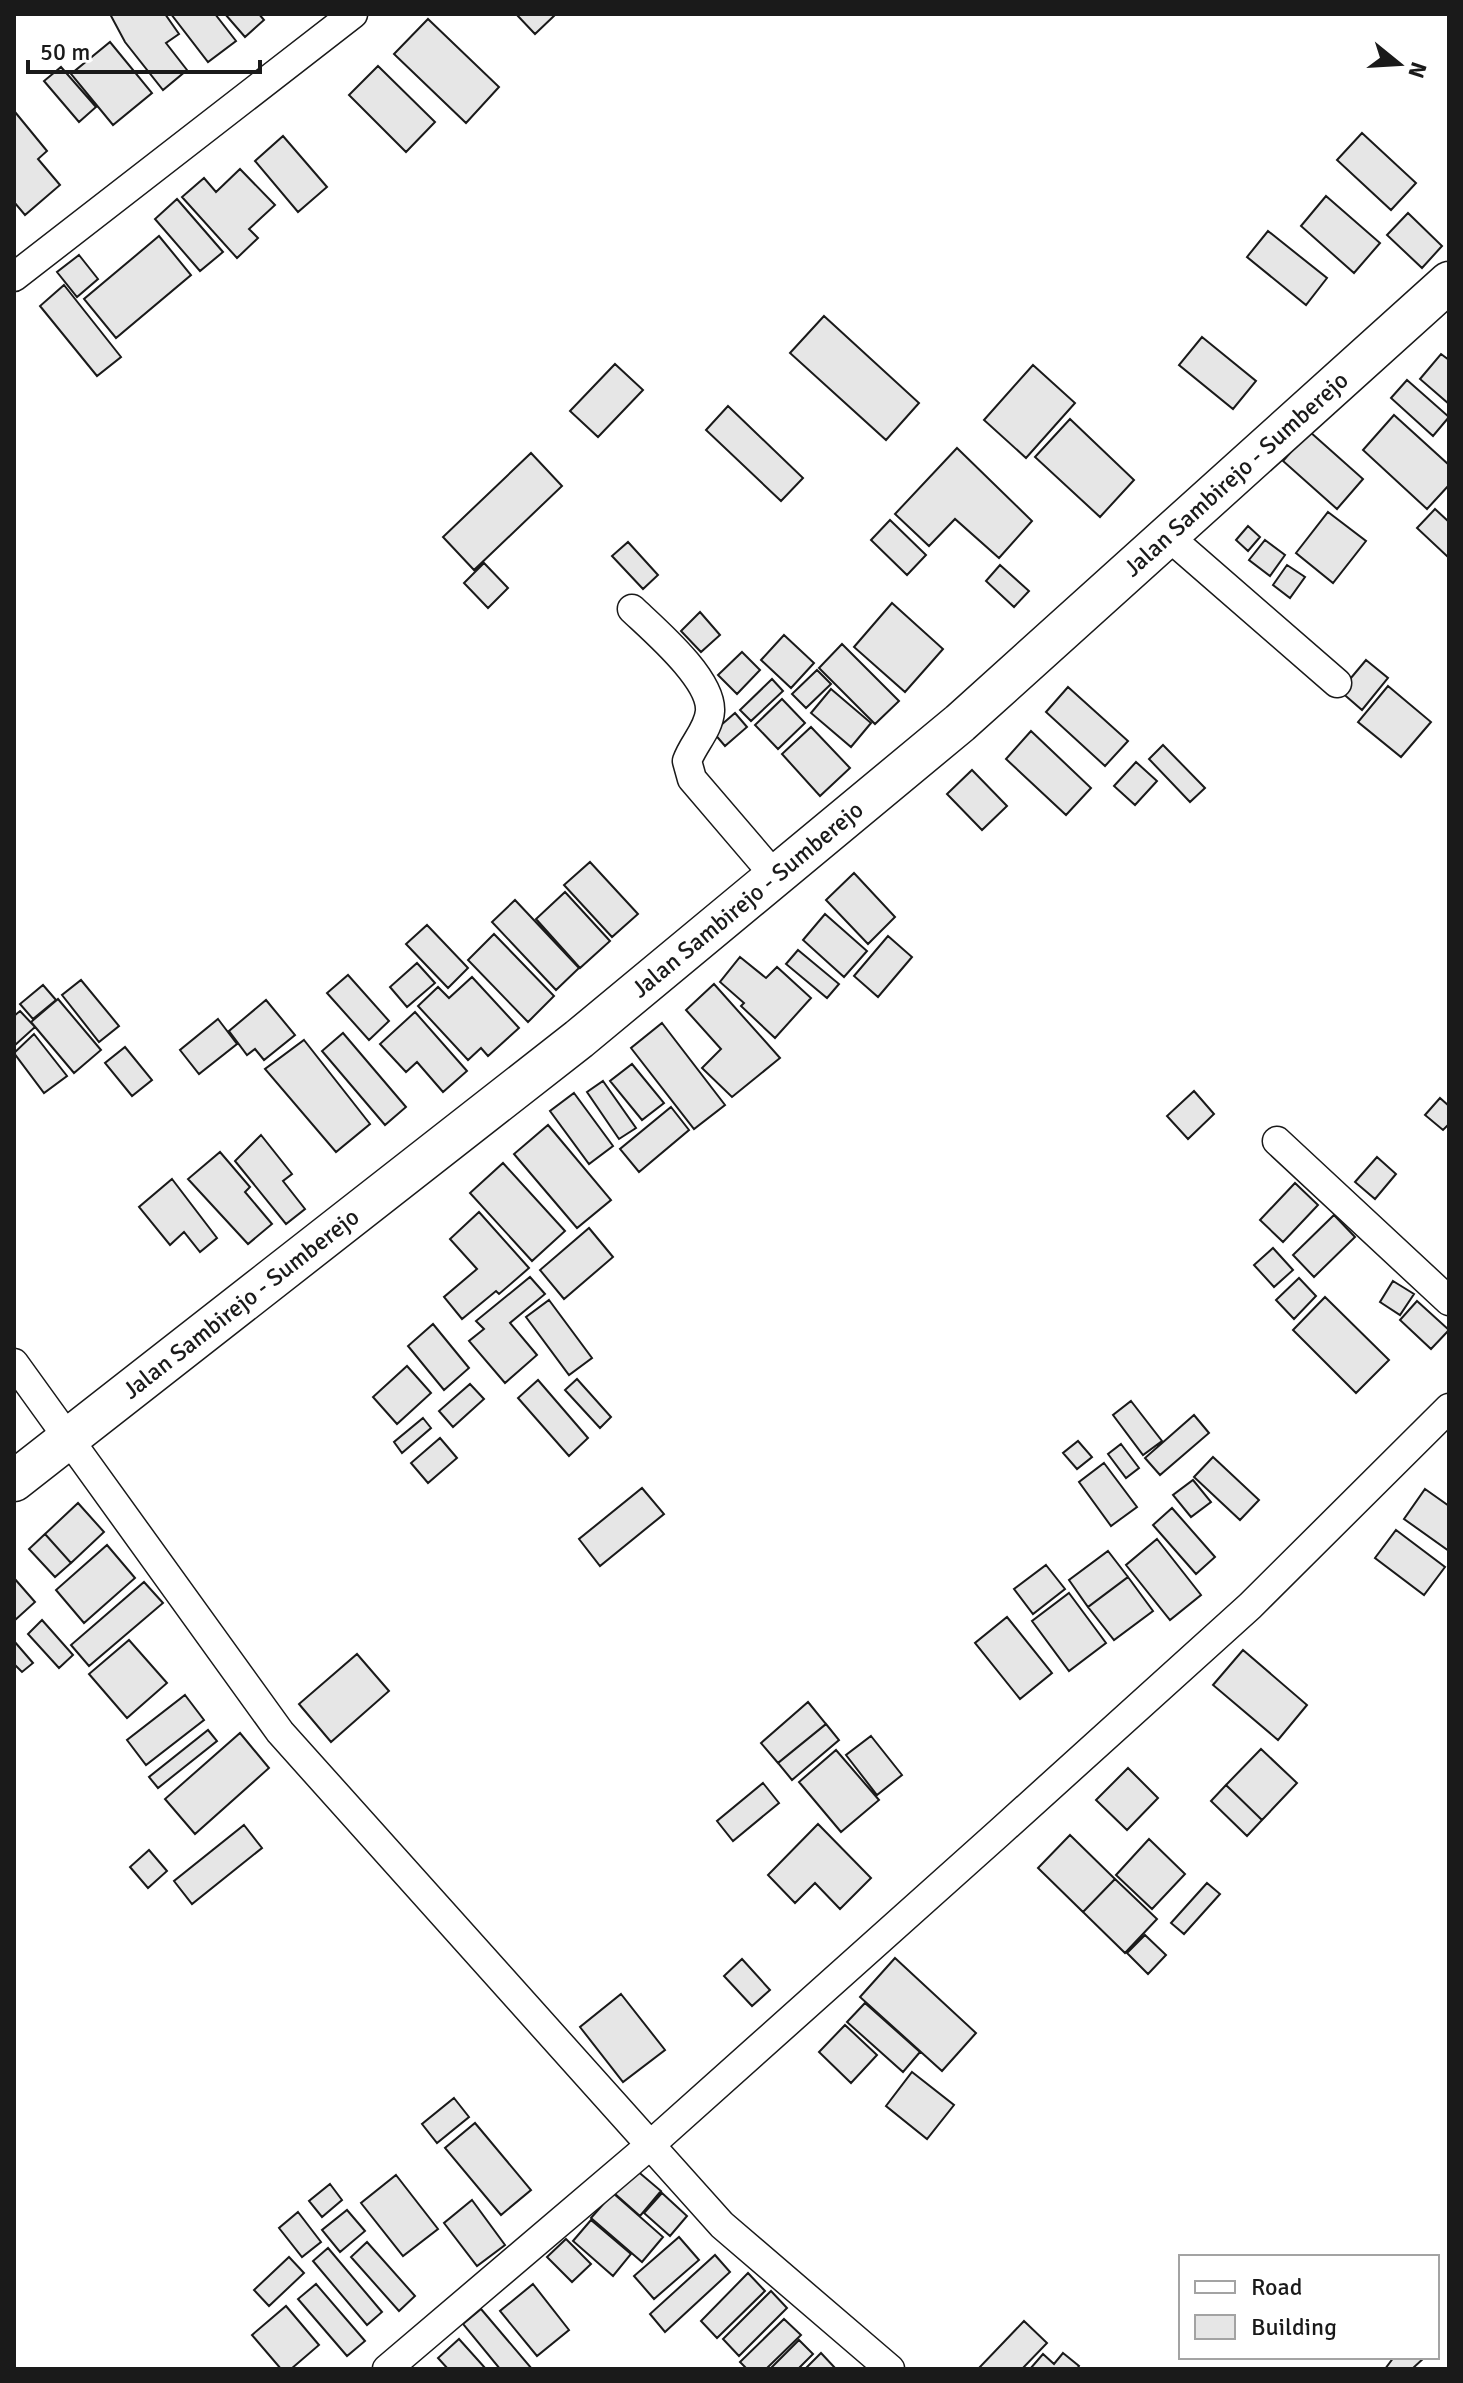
<svg xmlns="http://www.w3.org/2000/svg" width="1463" height="2383" font-family="Signika,sans-serif">
  <rect width="100%" height="100%" fill="#fff"/>
  <path fill="#e6e6e6" stroke="#1a1a1a" stroke-width="2" d="M 110,14 L 165,14 L 179,34 L 166,43 L 187,70 L 163,90 L 125,42 Z
    M 171,14 L 215,14 L 236,41 L 208,62 Z
    M 225,14 L 259,14 L 264,20 L 245,37 Z
    M 516,14 L 556,14 L 535,34 Z
    M 428,19 L 499,87 L 466,123 L 394,54 Z
    M 110,42 L 152,93 L 113,125 L 71,74 Z
    M 378,66 L 435,122 L 406,152 L 349,95 Z
    M 61,67 L 96,107 L 79,122 L 44,81 Z
    M 15,112 L 47,151 L 38,159 L 60,185 L 25,215 L 14,202 Z
    M 1362,133 L 1416,183 L 1391,210 L 1337,160 Z
    M 283,136 L 327,187 L 298,212 L 255,161 Z
    M 240,169 L 275,205 L 249,229 L 258,238 L 237,258 L 182,197 L 204,178 L 216,192 Z
    M 1326,196 L 1380,243 L 1354,273 L 1301,226 Z
    M 177,199 L 223,252 L 200,271 L 155,219 Z
    M 1408,213 L 1442,246 L 1422,268 L 1387,235 Z
    M 1268,231 L 1327,278 L 1306,305 L 1247,257 Z
    M 159,236 L 191,275 L 116,338 L 84,299 Z
    M 79,255 L 98,279 L 77,297 L 57,272 Z
    M 64,285 L 121,357 L 97,376 L 40,306 Z
    M 824,316 L 919,403 L 886,440 L 790,353 Z
    M 1202,337 L 1256,381 L 1233,409 L 1179,365 Z
    M 1441,354 L 1449,360 L 1449,404 L 1420,379 Z
    M 615,364 L 643,390 L 598,437 L 570,411 Z
    M 1033,365 L 1075,403 L 1026,458 L 984,420 Z
    M 1407,380 L 1449,417 L 1433,436 L 1391,398 Z
    M 728,406 L 803,478 L 781,501 L 706,430 Z
    M 1394,415 L 1449,465 L 1449,485 L 1427,509 L 1363,450 Z
    M 1070,419 L 1134,480 L 1100,517 L 1035,457 Z
    M 1309,431 L 1363,479 L 1337,509 L 1283,461 Z
    M 957,448 L 1032,521 L 999,558 L 955,519 L 929,546 L 895,514 Z
    M 531,453 L 562,486 L 474,570 L 443,537 Z
    M 1435,509 L 1449,522 L 1449,558 L 1417,528 Z
    M 1328,512 L 1366,541 L 1333,583 L 1296,553 Z
    M 890,520 L 926,555 L 907,575 L 871,540 Z
    M 1248,526 L 1260,537 L 1248,551 L 1236,540 Z
    M 1265,540 L 1285,555 L 1270,576 L 1249,560 Z
    M 628,542 L 658,575 L 643,589 L 612,556 Z
    M 484,563 L 508,588 L 488,608 L 464,583 Z
    M 1000,565 L 1029,591 L 1014,607 L 986,581 Z
    M 1287,565 L 1305,577 L 1290,598 L 1273,585 Z
    M 892,603 L 943,649 L 905,692 L 854,647 Z
    M 700,612 L 720,635 L 701,652 L 681,631 Z
    M 784,635 L 814,663 L 791,688 L 761,660 Z
    M 842,644 L 899,701 L 875,724 L 819,668 Z
    M 742,652 L 760,670 L 737,694 L 718,675 Z
    M 1366,660 L 1388,678 L 1362,710 L 1340,691 Z
    M 817,670 L 831,684 L 806,708 L 792,694 Z
    M 772,679 L 783,691 L 751,721 L 740,710 Z
    M 1388,686 L 1431,722 L 1401,757 L 1358,722 Z
    M 1068,687 L 1128,741 L 1105,766 L 1046,712 Z
    M 831,689 L 871,723 L 851,747 L 811,713 Z
    M 782,699 L 805,723 L 778,749 L 755,725 Z
    M 735,713 L 747,727 L 725,746 L 713,732 Z
    M 811,727 L 850,768 L 820,796 L 782,754 Z
    M 1031,731 L 1091,788 L 1066,815 L 1006,759 Z
    M 1163,745 L 1205,788 L 1190,802 L 1149,759 Z
    M 1136,762 L 1157,781 L 1135,805 L 1114,786 Z
    M 972,770 L 1007,806 L 982,830 L 947,794 Z
    M 590,862 L 638,914 L 612,937 L 564,885 Z
    M 854,873 L 895,917 L 868,944 L 826,900 Z
    M 565,892 L 610,941 L 580,968 L 536,919 Z
    M 515,900 L 579,968 L 556,990 L 492,922 Z
    M 825,914 L 867,951 L 844,977 L 803,940 Z
    M 427,925 L 468,968 L 448,988 L 406,944 Z
    M 494,934 L 554,996 L 528,1022 L 468,960 Z
    M 888,936 L 912,957 L 878,997 L 854,976 Z
    M 798,950 L 839,984 L 827,998 L 786,964 Z
    M 740,957 L 766,978 L 777,967 L 811,998 L 775,1038 L 741,1006 L 744,1003 L 720,982 Z
    M 417,963 L 435,983 L 407,1007 L 390,987 Z
    M 348,975 L 389,1021 L 369,1040 L 327,993 Z
    M 472,977 L 519,1028 L 488,1056 L 481,1048 L 468,1060 L 418,1006 L 438,987 L 449,998 Z
    M 81,980 L 119,1026 L 99,1042 L 62,995 Z
    M 714,984 L 780,1058 L 732,1097 L 702,1068 L 721,1049 L 686,1010 Z
    M 43,985 L 56,1000 L 33,1019 L 20,1004 Z
    M 58,999 L 101,1050 L 74,1073 L 31,1022 Z
    M 266,1000 L 295,1035 L 264,1060 L 255,1049 L 247,1055 L 229,1031 Z
    M 20,1011 L 35,1027 L 14,1046 L 14,1016 Z
    M 415,1012 L 467,1071 L 443,1092 L 417,1062 L 406,1072 L 380,1044 Z
    M 218,1019 L 237,1044 L 199,1074 L 180,1050 Z
    M 662,1023 L 725,1105 L 694,1129 L 631,1048 Z
    M 343,1033 L 406,1107 L 385,1125 L 322,1051 Z
    M 34,1034 L 67,1076 L 44,1093 L 14,1053 Z
    M 304,1040 L 370,1124 L 336,1152 L 265,1069 Z
    M 125,1047 L 152,1080 L 132,1096 L 105,1063 Z
    M 632,1064 L 664,1103 L 642,1120 L 610,1081 Z
    M 603,1081 L 636,1128 L 619,1139 L 587,1092 Z
    M 1194,1091 L 1214,1114 L 1188,1139 L 1167,1116 Z
    M 574,1093 L 613,1146 L 589,1164 L 550,1111 Z
    M 1440,1098 L 1449,1106 L 1449,1124 L 1443,1130 L 1425,1115 Z
    M 671,1107 L 689,1130 L 639,1172 L 620,1149 Z
    M 548,1125 L 611,1200 L 577,1228 L 514,1154 Z
    M 261,1135 L 292,1174 L 283,1181 L 305,1209 L 286,1224 L 235,1161 Z
    M 220,1152 L 250,1187 L 245,1192 L 272,1224 L 248,1244 L 188,1179 Z
    M 1377,1157 L 1396,1174 L 1375,1199 L 1355,1182 Z
    M 503,1163 L 565,1231 L 532,1261 L 470,1193 Z
    M 172,1179 L 217,1238 L 200,1252 L 184,1232 L 170,1245 L 139,1207 Z
    M 1295,1183 L 1318,1205 L 1283,1242 L 1260,1220 Z
    M 479,1212 L 529,1268 L 499,1294 L 496,1291 L 462,1319 L 444,1297 L 477,1269 L 450,1239 Z
    M 1334,1215 L 1355,1237 L 1314,1277 L 1293,1255 Z
    M 589,1228 L 613,1257 L 564,1299 L 540,1270 Z
    M 1273,1248 L 1293,1270 L 1274,1287 L 1254,1265 Z
    M 530,1277 L 545,1294 L 510,1323 L 537,1355 L 505,1383 L 469,1341 L 484,1329 L 476,1321 Z
    M 1299,1278 L 1316,1296 L 1294,1319 L 1276,1300 Z
    M 1393,1281 L 1414,1294 L 1400,1315 L 1380,1302 Z
    M 1325,1297 L 1389,1360 L 1356,1393 L 1293,1330 Z
    M 549,1300 L 592,1358 L 569,1375 L 526,1317 Z
    M 1417,1301 L 1449,1330 L 1431,1349 L 1400,1320 Z
    M 433,1324 L 469,1368 L 444,1390 L 408,1346 Z
    M 407,1366 L 431,1393 L 397,1424 L 373,1397 Z
    M 577,1379 L 611,1417 L 600,1428 L 565,1390 Z
    M 538,1380 L 588,1438 L 569,1456 L 518,1398 Z
    M 470,1384 L 484,1399 L 453,1427 L 439,1411 Z
    M 1131,1401 L 1162,1441 L 1143,1455 L 1113,1415 Z
    M 1194,1415 L 1209,1433 L 1160,1475 L 1145,1458 Z
    M 423,1418 L 431,1428 L 402,1453 L 394,1442 Z
    M 440,1438 L 457,1458 L 428,1483 L 411,1463 Z
    M 1078,1441 L 1092,1457 L 1077,1469 L 1063,1453 Z
    M 1121,1444 L 1139,1468 L 1126,1478 L 1108,1454 Z
    M 1213,1457 L 1259,1500 L 1240,1520 L 1194,1477 Z
    M 1104,1463 L 1137,1507 L 1111,1526 L 1079,1482 Z
    M 1193,1480 L 1211,1502 L 1191,1517 L 1173,1495 Z
    M 642,1488 L 664,1514 L 600,1566 L 579,1539 Z
    M 1425,1489 L 1449,1506 L 1449,1551 L 1404,1519 Z
    M 78,1503 L 104,1532 L 71,1563 L 45,1534 Z
    M 1172,1508 L 1215,1557 L 1196,1574 L 1153,1525 Z
    M 1396,1530 L 1445,1567 L 1424,1595 L 1375,1558 Z
    M 45,1534 L 71,1563 L 55,1577 L 29,1549 Z
    M 1157,1539 L 1201,1595 L 1170,1620 L 1126,1565 Z
    M 107,1545 L 135,1578 L 84,1623 L 56,1590 Z
    M 1108,1551 L 1128,1577 L 1088,1607 L 1069,1580 Z
    M 1046,1565 L 1065,1589 L 1033,1614 L 1014,1589 Z
    M 1128,1577 L 1153,1611 L 1114,1640 L 1088,1607 Z
    M 14,1578 L 35,1602 L 14,1621 Z
    M 144,1582 L 163,1603 L 89,1666 L 71,1645 Z
    M 1069,1593 L 1106,1643 L 1069,1671 L 1032,1621 Z
    M 1007,1617 L 1052,1673 L 1020,1699 L 975,1643 Z
    M 42,1620 L 73,1655 L 59,1668 L 28,1634 Z
    M 129,1640 L 167,1683 L 127,1718 L 89,1674 Z
    M 14,1641 L 33,1663 L 22,1672 L 14,1664 Z
    M 1243,1650 L 1307,1705 L 1278,1740 L 1213,1685 Z
    M 357,1654 L 389,1691 L 331,1742 L 299,1704 Z
    M 185,1695 L 204,1720 L 146,1765 L 127,1740 Z
    M 808,1702 L 826,1724 L 778,1763 L 761,1743 Z
    M 826,1724 L 839,1740 L 792,1780 L 778,1763 Z
    M 208,1730 L 217,1741 L 158,1788 L 149,1777 Z
    M 240,1733 L 269,1768 L 195,1834 L 165,1799 Z
    M 871,1736 L 902,1775 L 877,1795 L 846,1755 Z
    M 1261,1749 L 1297,1783 L 1262,1820 L 1226,1785 Z
    M 836,1750 L 879,1800 L 841,1832 L 799,1782 Z
    M 1128,1768 L 1158,1798 L 1127,1830 L 1096,1800 Z
    M 763,1783 L 779,1803 L 733,1841 L 717,1821 Z
    M 1226,1785 L 1262,1820 L 1247,1836 L 1211,1801 Z
    M 818,1824 L 871,1878 L 840,1909 L 815,1883 L 795,1903 L 768,1875 Z
    M 244,1825 L 262,1848 L 192,1904 L 174,1881 Z
    M 1070,1835 L 1115,1879 L 1083,1912 L 1038,1868 Z
    M 1149,1839 L 1185,1874 L 1152,1909 L 1116,1875 Z
    M 149,1850 L 167,1871 L 148,1888 L 130,1867 Z
    M 1115,1879 L 1157,1919 L 1125,1953 L 1083,1912 Z
    M 1207,1883 L 1220,1894 L 1184,1934 L 1171,1923 Z
    M 1145,1935 L 1166,1955 L 1148,1974 L 1127,1953 Z
    M 895,1958 L 976,2033 L 942,2071 L 860,1997 Z
    M 742,1959 L 770,1990 L 752,2006 L 724,1976 Z
    M 621,1994 L 665,2050 L 623,2082 L 580,2027 Z
    M 865,2003 L 920,2052 L 903,2072 L 847,2022 Z
    M 845,2025 L 877,2055 L 851,2083 L 819,2052 Z
    M 912,2072 L 954,2105 L 927,2139 L 886,2106 Z
    M 454,2098 L 469,2117 L 437,2143 L 422,2124 Z
    M 475,2123 L 531,2190 L 501,2215 L 445,2148 Z
    M 635,2169 L 661,2191 L 640,2216 L 614,2193 Z
    M 396,2175 L 438,2229 L 403,2256 L 361,2203 Z
    M 330,2184 L 342,2200 L 322,2217 L 309,2201 Z
    M 613,2193 L 663,2237 L 642,2262 L 591,2218 Z
    M 662,2193 L 687,2216 L 670,2236 L 644,2213 Z
    M 472,2200 L 505,2245 L 477,2266 L 444,2223 Z
    M 347,2210 L 365,2231 L 340,2252 L 322,2230 Z
    M 298,2212 L 321,2242 L 302,2257 L 279,2228 Z
    M 591,2220 L 631,2254 L 613,2276 L 573,2241 Z
    M 679,2237 L 699,2260 L 654,2299 L 634,2276 Z
    M 566,2239 L 591,2264 L 572,2282 L 547,2257 Z
    M 367,2242 L 415,2296 L 399,2311 L 351,2257 Z
    M 328,2248 L 382,2312 L 367,2325 L 313,2261 Z
    M 715,2255 L 730,2272 L 665,2332 L 650,2314 Z
    M 289,2257 L 304,2273 L 269,2306 L 254,2290 Z
    M 748,2273 L 765,2291 L 717,2338 L 701,2321 Z
    M 316,2284 L 365,2341 L 347,2356 L 298,2299 Z
    M 533,2284 L 569,2330 L 537,2356 L 500,2311 Z
    M 771,2291 L 787,2308 L 739,2356 L 723,2339 Z
    M 286,2306 L 319,2345 L 291,2369 L 281,2369 L 252,2335 Z
    M 481,2309 L 532,2369 L 500,2369 L 463,2324 Z
    M 784,2319 L 801,2335 L 766,2369 L 747,2369 L 740,2362 Z
    M 1024,2321 L 1047,2343 L 1022,2369 L 978,2369 Z
    M 459,2339 L 486,2369 L 448,2369 L 438,2358 Z
    M 799,2340 L 813,2354 L 798,2369 L 770,2369 Z
    M 821,2353 L 836,2369 L 805,2369 Z
    M 1063,2353 L 1079,2366 L 1077,2369 L 1030,2369 L 1043,2354 L 1054,2364 Z
    M 1394,2357 L 1425,2357 L 1412,2369 L 1385,2369 Z"/>
  <g fill="none" stroke-linecap="round" stroke-linejoin="round">
    <defs>
      <path id="minor" d="M 14,277 L 353,14
        M 1168,536 L 1337,683
        M 632,609 C 654,630 712,679 710,711 C 709,729 693,744 687,761 L 692,779 L 775,876
        M 1277,1141 L 1449,1301
        M 14,1363 L 280,1732 L 722,2225 L 890,2369
        M 387,2369 L 648,2147 L 1000,1832 L 1250,1606 L 1449,1408"/>
      <g id="secondary">
        <path id="s1" d="M 14,1481 L 579,1039 L 960,723 L 1449,282"/>
      </g>
    </defs>
    <use href="#minor" stroke="#1a1a1a" stroke-width="31"/>
    <use href="#secondary" stroke="#1a1a1a" stroke-width="43"/>
    <use href="#minor" stroke="#fff" stroke-width="28"/>
    <use href="#secondary" stroke="#fff" stroke-width="40"/>
  </g>
  <g text-anchor="middle" stroke-width="6" stroke-linejoin="round" paint-order="stroke">
    <g font-size="24" fill="#1a1a1a" stroke="#fff">
      <text dy="8" stroke="none"><textPath href="#s1" startOffset="1584">Jalan Sambirejo - Sumberejo</textPath></text>
      <text dy="8" stroke="none"><textPath href="#s1" startOffset="936">Jalan Sambirejo - Sumberejo</textPath></text>
      <text dy="8" stroke="none"><textPath href="#s1" startOffset="288">Jalan Sambirejo - Sumberejo</textPath></text>
    </g>
  </g>
  <rect width="1463" height="2383" fill="none" stroke="#1a1a1a" stroke-width="32"/>
  <rect x="1179" y="2255" width="260" height="104" fill="#ffffff" stroke="#a3a3a3" stroke-width="2"/>
  <rect x="1195" y="2281" width="40" height="12" fill="#ffffff" stroke="#a3a3a3" stroke-width="2"/>
  <text x="1251" y="2295" font-size="24" fill="#1a1a1a">Road</text>
  <rect x="1195" y="2315" width="40" height="24" fill="#e6e6e6" stroke="#a3a3a3" stroke-width="2"/>
  <text x="1251" y="2335" font-size="24" fill="#1a1a1a">Building</text>
  <g transform="translate(1399 64) rotate(108)" stroke="#ffffff" stroke-width="6" paint-order="stroke">
  <path d="M0-6L14 30L0 20L-14 30Z" fill="#1a1a1a"/>
  <text y="-12" font-size="22" font-weight="bold" text-anchor="middle" fill="#1a1a1a">N</text>
  </g>
  <path d="M28 60v12h232v-12" fill="none" stroke="#1a1a1a" stroke-width="4"/>
  <text x="40" y="60" font-size="24" fill="#1a1a1a" stroke="#ffffff" stroke-width="6" paint-order="stroke">50 m</text>
</svg>
